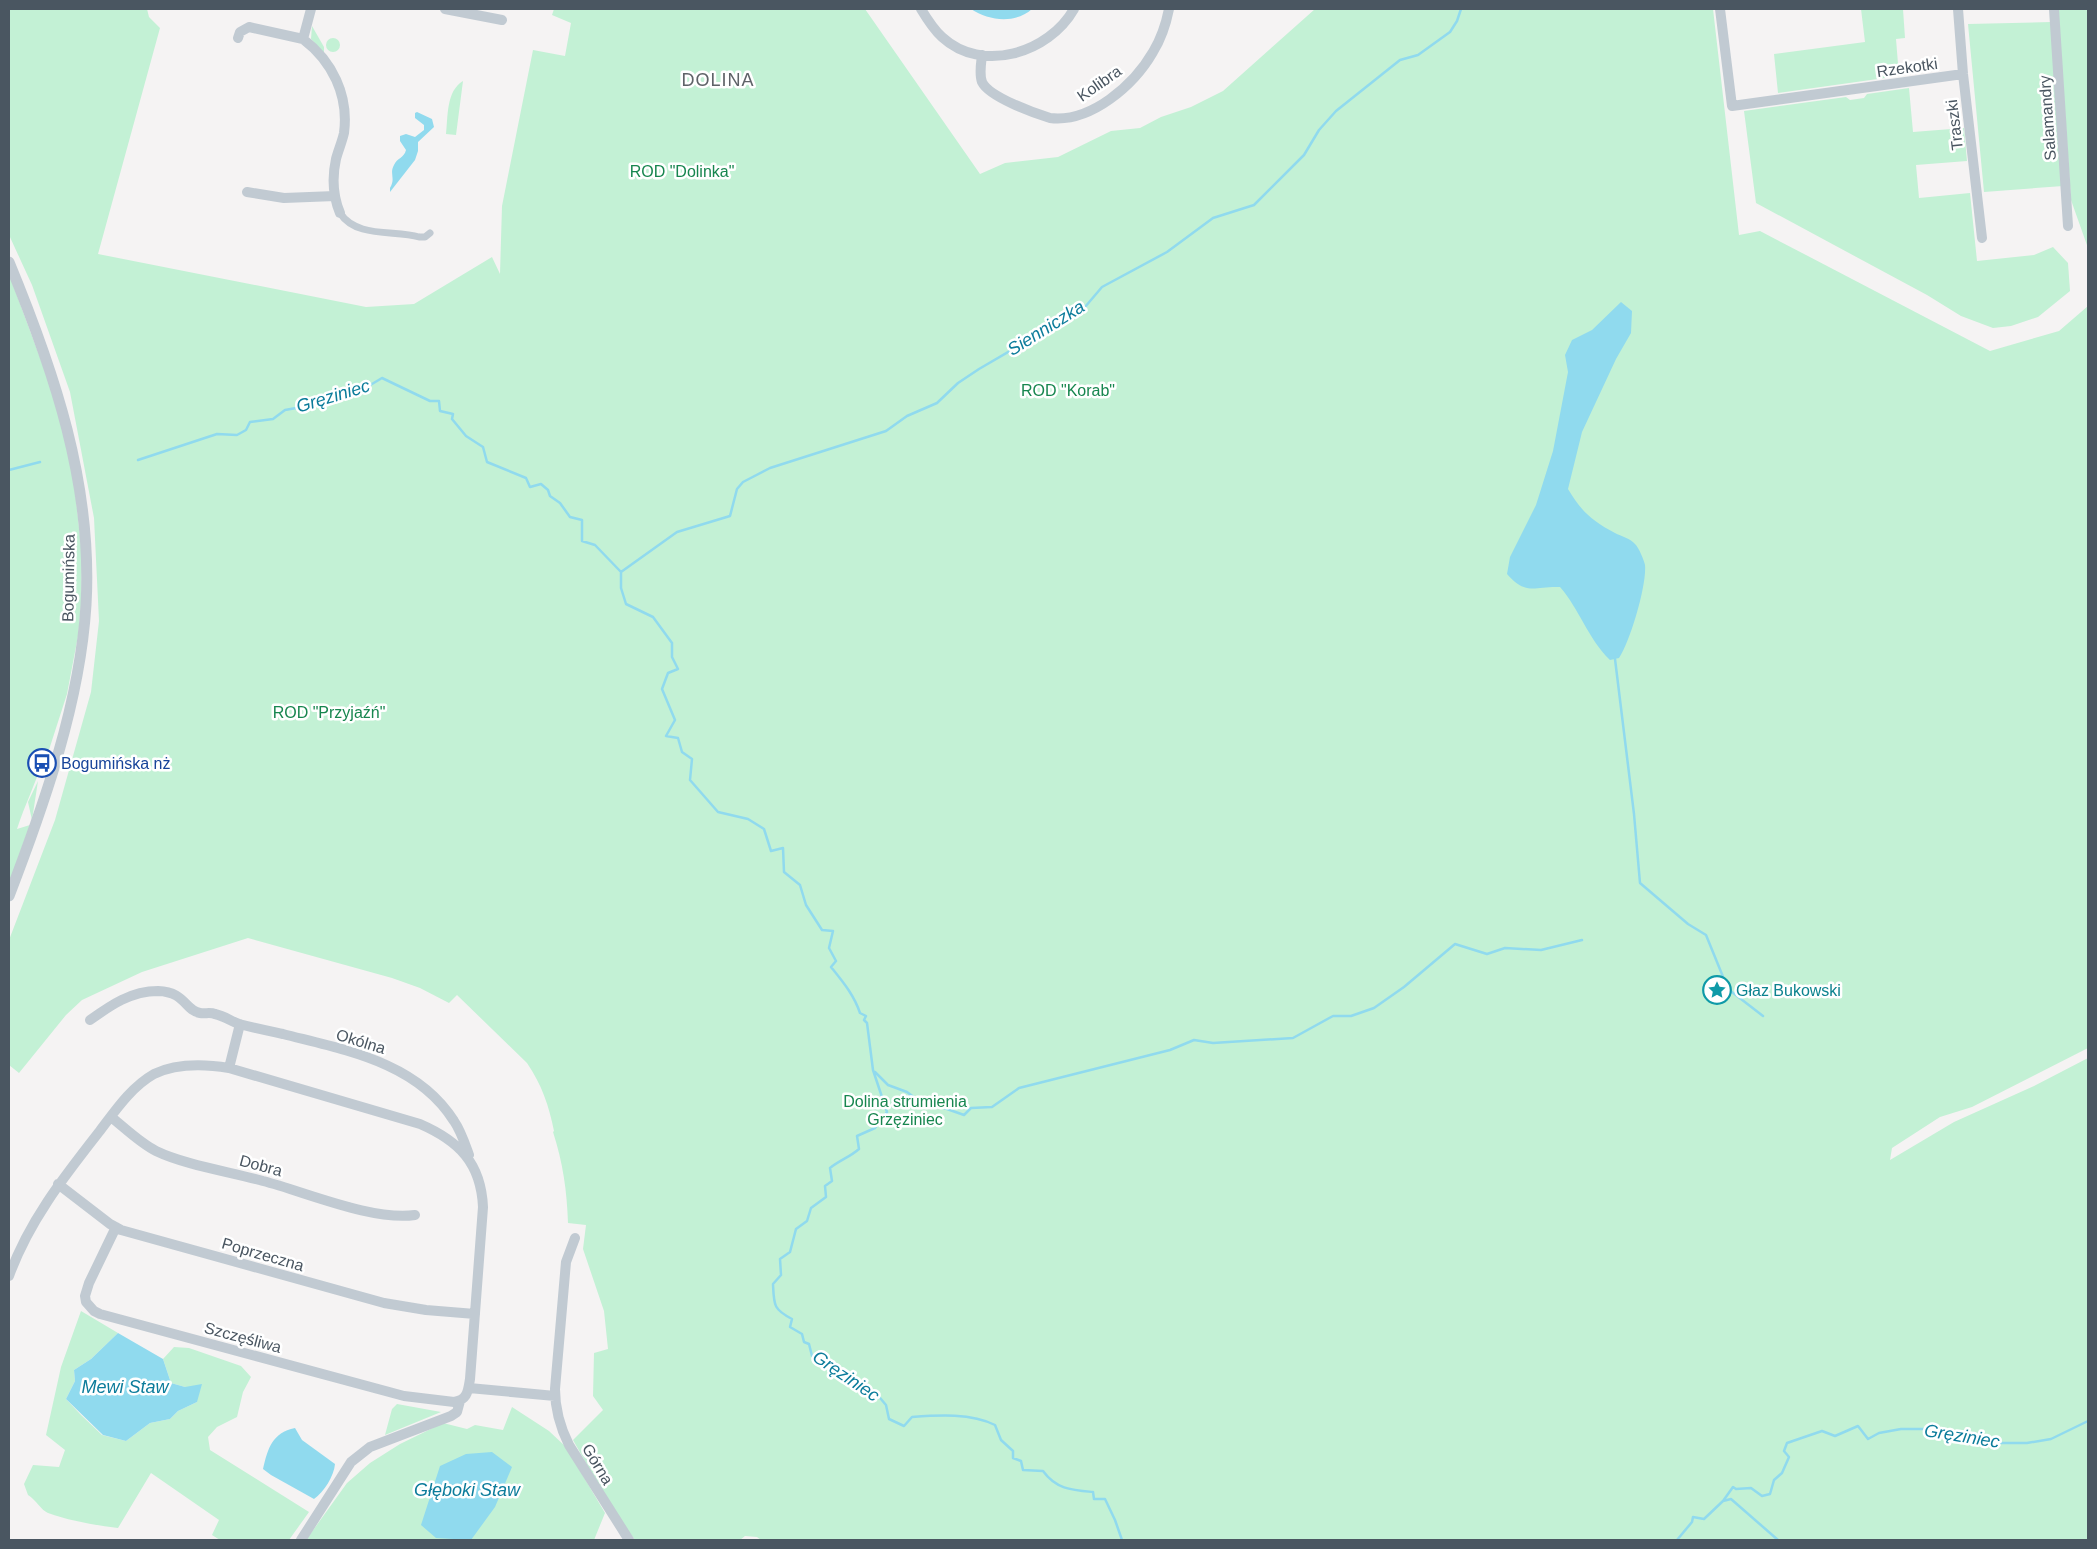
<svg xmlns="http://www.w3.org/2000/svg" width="2097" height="1549" font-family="Arial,sans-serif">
  <rect width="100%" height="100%" fill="#f5f3f3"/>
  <path fill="#c3f1d5" d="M 9,9 L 147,9 L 149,17 L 160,28 L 98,254 L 366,307 L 414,304 L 492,257 L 500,274 L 502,206 L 533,50 L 565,56 L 571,23 L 552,15 L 554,9 L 865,9 L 980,174 L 1005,163 L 1058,157 L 1111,131 L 1140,128 L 1161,117 L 1191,107 L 1223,91 L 1315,9 L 1713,9 L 1739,235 L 1760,231 L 1990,351 L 2059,331 L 2088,306 L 2088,1048 L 1972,1107 L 1940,1117 L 1892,1148 L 1890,1160 L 1954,1122 L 2034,1086 L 2088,1058 L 2088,1540 L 761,1540 L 757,1537 L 745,1536 L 740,1540 L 635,1540 L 611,1507 L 573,1440 L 603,1410 L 593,1396 L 594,1353 L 608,1349 L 604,1311 L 583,1249 L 586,1225 L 568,1223 C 567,1191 563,1163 553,1132 L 554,1131 C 549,1106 542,1085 527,1063 L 457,995 L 449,1003 L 420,988 L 392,978 L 248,938 L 142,972 L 82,1000 L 66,1015 L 19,1073 L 9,1065 L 9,940 L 55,820 L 91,692 L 99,621 L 94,518 L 70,392 L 32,285 L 9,235 Z
    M 1861,9 L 1903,9 L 1905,38 L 1896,39 L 1899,76 L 1778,93 L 1774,54 L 1865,42 Z
    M 2058,9 L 2088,9 L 2088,248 L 2071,200 Z
    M 2051,22 L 2063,186 L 1984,192 L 1968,24 Z
    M 312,26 L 324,47 L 324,53 L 311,39 Z
    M326 45a7 7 0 1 1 14 0a7 7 0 1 1-14 0Z
    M 463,81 L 456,135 L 446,134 C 448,117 446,91 463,81 Z
    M 1909,88 L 1913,132 L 1964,128 L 1967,161 L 1916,165 L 1919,198 L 1970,193 L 1977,261 L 2034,255 L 2053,247 L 2068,263 L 2070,291 L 2038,317 L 2011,326 L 1993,328 L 1961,316 L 1927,295 L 1756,203 L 1744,111 L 1846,97 L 1850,100 L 1864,98 L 1867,94 Z
    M 9,274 L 55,398 L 74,481 L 82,555 L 81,606 L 78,636 L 67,694 L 47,756 L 44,756 C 37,781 25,804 17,829 L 30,825 L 9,883 Z
    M 38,781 L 32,820 L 28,802 Z
    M 81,1311 L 118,1333 L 91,1359 L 74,1370 L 75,1381 L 66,1399 L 81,1415 L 102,1435 L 126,1441 L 150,1423 L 170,1419 L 178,1411 L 197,1402 L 185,1387 L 171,1383 L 163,1359 L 174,1347 L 189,1348 L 241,1366 L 251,1377 L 243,1392 L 237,1417 L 217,1427 L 208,1437 L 210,1450 L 309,1512 L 289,1540 L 220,1540 L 212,1535 L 219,1520 L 151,1473 L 118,1528 C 95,1525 70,1521 48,1513 C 41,1510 36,1500 28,1495 L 24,1484 L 33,1465 L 59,1467 L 65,1450 L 46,1435 L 61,1367 Z
    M 397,1404 L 441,1412 L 385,1435 L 392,1409 Z
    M 512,1407 L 549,1431 L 566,1447 L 605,1513 L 594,1540 L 306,1540 L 347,1483 L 370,1463 L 400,1444 L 443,1423 L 467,1429 L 475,1425 L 503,1430 Z"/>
  <path fill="#90daee" d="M 971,9 L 1032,9 C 1015,24 989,21 971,9 Z
    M 417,112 L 432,119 L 434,127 L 418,142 L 418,151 L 415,160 L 390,192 L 390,188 C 396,178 389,174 394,165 C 397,158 404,158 406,150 L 400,141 L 400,136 L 406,134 L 415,137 L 424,130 L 424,125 L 415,118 L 415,113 Z
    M 1621,302 L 1632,311 L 1631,333 L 1616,359 L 1582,432 L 1568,489 C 1581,511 1592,521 1615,533 C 1621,536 1631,539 1635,544 C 1639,548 1644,560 1645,565 C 1647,585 1630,642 1619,658 L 1610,660 C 1587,637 1580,610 1560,587 C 1534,586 1526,596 1507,574 L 1510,557 L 1536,505 L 1553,451 L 1568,372 L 1565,355 L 1572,340 L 1592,330 Z
    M 118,1333 L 163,1359 L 171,1383 L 185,1387 L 202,1384 L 197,1402 L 178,1411 L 170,1419 L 150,1423 L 126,1441 L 103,1435 L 66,1399 L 75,1381 L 74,1370 L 91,1359 Z
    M 295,1428 L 302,1440 L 335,1464 C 334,1476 324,1492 314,1499 L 271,1475 L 263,1469 C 268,1448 272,1433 295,1428 Z
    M 492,1452 L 512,1467 L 495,1507 L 471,1540 L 436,1538 L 421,1525 L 440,1466 L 466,1454 Z"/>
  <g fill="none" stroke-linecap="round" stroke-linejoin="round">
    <path stroke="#90daee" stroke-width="2.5" d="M 138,460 L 217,434 L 237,435 L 246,430 L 250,422 L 273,419 L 285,410 L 313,405 L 318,397 L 353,387 L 362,390 L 382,378 L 430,401 L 439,401 L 440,411 L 453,414 L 452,419 L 466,436 L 483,447 L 487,462 L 526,478 L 530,487 L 541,484 L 548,490 L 550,496 L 560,503 L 570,517 L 582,520 L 582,541 L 595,545 L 621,572 L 621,588 L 626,604 L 653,617 L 672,643 L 672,657 L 678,669 L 668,673 L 662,689 L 675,720 L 666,736 L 678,738 L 682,752 L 692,759 L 690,780 L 718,812 L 748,819 L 764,829 L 771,851 L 783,848 L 784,872 L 800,885 L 806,905 L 822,930 L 833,931 L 829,948 L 836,961 L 831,967 C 843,982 854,995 860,1013 L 866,1016 L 864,1020 L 867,1023 L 873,1070 L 887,1112 L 875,1128 L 857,1136 L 859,1149 C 850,1157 840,1160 830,1168 L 832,1181 L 825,1186 L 826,1197 L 811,1208 L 807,1221 L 796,1229 L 790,1252 L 780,1259 L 781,1275 L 773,1284 C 774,1305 773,1309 792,1319 L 790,1327 L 802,1334 L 804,1342 L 809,1344 L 812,1356 L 829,1361 L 829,1365 L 837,1374 L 851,1375 L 862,1389 L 875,1392 L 886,1405 L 889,1419 L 904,1426 L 912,1417 C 939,1415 971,1413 995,1425 L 1001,1440 L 1013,1451 L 1013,1458 L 1021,1461 L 1023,1470 L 1043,1471 C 1056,1489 1071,1490 1093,1492 L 1094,1499 L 1105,1499 L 1115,1520 L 1122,1540
      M 9,470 L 40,462
      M 621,572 L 677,532 L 730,516 L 737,489 L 743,482 L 770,468 L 886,431 L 907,416 L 937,403 L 958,383 L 979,369 L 1085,307 L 1102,287 L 1167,252 L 1213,218 L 1254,205 L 1304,155 L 1319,130 L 1336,111 L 1400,60 L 1418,55 L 1450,32 L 1457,21 L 1461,9
      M 1615,659 L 1634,814 L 1640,883 L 1688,924 L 1706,935 L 1728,989 L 1763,1016
      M 875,1072 L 888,1085 L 907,1092 L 919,1101 L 927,1099 L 930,1103 L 964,1115 L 971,1108 L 992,1107 L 1019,1088 L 1170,1050 L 1194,1040 L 1213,1043 L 1293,1038 L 1333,1016 L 1351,1016 L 1374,1008 L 1404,987 L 1455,944 L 1487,954 L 1505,948 L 1541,950 L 1582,940
      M 1723,1501 L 1731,1499 L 1778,1540
      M 1677,1540 L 1692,1522 L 1693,1517 L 1704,1519 L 1723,1501 L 1733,1487 L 1736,1489 L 1751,1488 L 1762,1496 L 1770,1494 L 1774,1480 L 1782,1473 L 1789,1457 L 1784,1451 L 1787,1443 L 1822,1431 L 1835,1436 L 1858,1426 L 1868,1439 L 1879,1433 L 1901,1429 L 1945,1429 L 2001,1443 L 2027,1443 L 2051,1439 L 2088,1421"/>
    <path stroke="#c1cad2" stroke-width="7" d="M 340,213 C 356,238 394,230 419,237 L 425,237 L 430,233"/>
    <path stroke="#c1cad2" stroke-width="10" d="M 311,9 L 303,39 C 332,61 349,95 344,133 C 342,142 338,151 336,159 C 332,177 333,196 340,213
      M 445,9 L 502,20
      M 921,9 C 927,19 933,29 942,37 C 982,74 1049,53 1074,9
      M 1720,9 L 1732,106 L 1963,74
      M 1958,9 L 1963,74 L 1982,238
      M 2054,9 L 2068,226
      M 238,38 L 240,32 L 249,27 L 303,39
      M 982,55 C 981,64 979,74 982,82 C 989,97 1034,113 1050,118 C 1091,123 1134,85 1153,52 C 1161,39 1166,24 1169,9
      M 247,192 L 284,198 L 335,196
      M 90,1020 C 111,1005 131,991 158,991 C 186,992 184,1010 200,1013 C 205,1014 210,1012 215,1014 C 224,1016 231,1021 239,1024 C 254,1028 269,1031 283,1034 C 345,1050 417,1062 454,1121 C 461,1131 465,1144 469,1155
      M 229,1068 L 240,1024
      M 111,1117 C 125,1128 140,1143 156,1151 C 185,1165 231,1172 263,1181 C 306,1192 372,1221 415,1215
      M 58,1184 L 110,1224 L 121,1230 L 384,1303 L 426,1310 L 475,1314
      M 575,1238 L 566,1262 L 555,1389 C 555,1409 560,1427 569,1445 L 629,1540
      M 9,1276 C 29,1221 63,1178 99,1132 C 115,1111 131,1087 154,1074 C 177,1063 204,1064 229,1068 L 420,1124 C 459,1141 481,1163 483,1207 L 470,1379 C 468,1390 468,1400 454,1402 L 404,1396 L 100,1314 L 94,1311 L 86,1302 L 85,1296 L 89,1283 L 116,1227
      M 469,1388 L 555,1396
      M 301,1540 L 351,1462 L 370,1447 L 451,1416 L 457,1412 L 460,1401"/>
    <path stroke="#c1cad2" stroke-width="11" d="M 9,262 C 54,371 93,485 86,605 C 80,703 44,805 9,896"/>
  </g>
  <defs>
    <symbol id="bus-ring" viewBox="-11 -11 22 22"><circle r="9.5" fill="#fff" stroke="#1a4fb4" stroke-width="1.5"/><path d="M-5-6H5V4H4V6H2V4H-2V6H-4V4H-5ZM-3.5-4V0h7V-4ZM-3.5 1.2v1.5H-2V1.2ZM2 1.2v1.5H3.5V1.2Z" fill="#1a4fb4"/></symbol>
    <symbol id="sight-ring" viewBox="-11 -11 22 22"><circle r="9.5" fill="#fff" stroke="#0f9aa8" stroke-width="1.5"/><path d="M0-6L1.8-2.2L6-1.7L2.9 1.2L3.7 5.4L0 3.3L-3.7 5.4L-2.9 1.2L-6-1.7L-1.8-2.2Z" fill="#0f9aa8"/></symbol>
  </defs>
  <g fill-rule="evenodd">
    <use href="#bus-ring" x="26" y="747" width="32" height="32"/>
    <use href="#sight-ring" x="1701" y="974" width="32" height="32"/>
  </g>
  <g text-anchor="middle" stroke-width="5" stroke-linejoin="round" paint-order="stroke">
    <g font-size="16" fill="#4a5661" stroke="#fff">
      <text transform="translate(1907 67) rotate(-8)" y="6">Rzekotki</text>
      <text transform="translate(1099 83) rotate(-35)" y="6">Kolibra</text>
      <text transform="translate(2047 118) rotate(-94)" y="6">Salamandry</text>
      <text transform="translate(1954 125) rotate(-97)" y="6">Traszki</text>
      <text transform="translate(68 578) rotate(-89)" y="6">Bogumińska</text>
      <text transform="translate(361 1041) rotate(17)" y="6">Okólna</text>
      <text transform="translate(261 1165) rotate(15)" y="6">Dobra</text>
      <text transform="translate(263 1254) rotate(16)" y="6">Poprzeczna</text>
      <text transform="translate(243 1337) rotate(15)" y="6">Szczęśliwa</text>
      <text transform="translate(598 1464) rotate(59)" y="6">Górna</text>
    </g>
    <g font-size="16" fill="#17864f" stroke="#fff">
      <text x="682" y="177">ROD "Dolinka"</text>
      <text x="1068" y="396">ROD "Korab"</text>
      <text x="329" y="718">ROD "Przyjaźń"</text>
      <text x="905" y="1107">Dolina strumienia<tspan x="905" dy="18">Grzęziniec</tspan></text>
    </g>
    <g font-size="16" fill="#164399" stroke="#fff" text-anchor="start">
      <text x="61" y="769">Bogumińska nż</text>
    </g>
    <g font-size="16" fill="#0d838f" stroke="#fff" text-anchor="start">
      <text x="1736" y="996">Głaz Bukowski</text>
    </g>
    <g font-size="18" letter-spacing="1" fill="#5f6368" stroke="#fff">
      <text x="718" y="86">DOLINA</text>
    </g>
    <g font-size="18" font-style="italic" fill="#0c7c9b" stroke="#fff">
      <text transform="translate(1046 328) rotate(-32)" y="6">Sienniczka</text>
      <text transform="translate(333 396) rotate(-17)" y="6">Gręziniec</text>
      <text transform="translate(846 1376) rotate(34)" y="6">Gręziniec</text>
      <text x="125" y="1393">Mewi Staw</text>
      <text transform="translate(1962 1436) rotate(9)" y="6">Gręziniec</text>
      <text x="467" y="1496">Głęboki Staw</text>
    </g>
  </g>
  <rect width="2097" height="1549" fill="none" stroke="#4a5661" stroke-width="20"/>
</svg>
